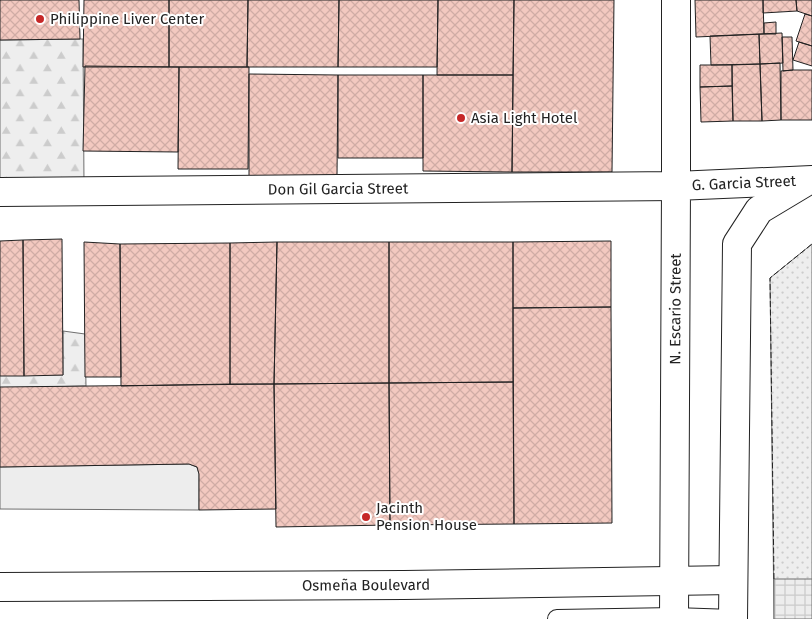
<svg xmlns="http://www.w3.org/2000/svg" width="812" height="619" font-family="'Fira Sans',sans-serif">
  <defs>
    <pattern id="forest-firs" width="22" height="20" patternUnits="userSpaceOnUse" patternTransform="scale(1.25)"><rect width="22" height="20" fill="#eee"/><path d="M5 1l3.5 6h-7zM16 11l3.5 6h-7z" fill="#ccc"/></pattern>
    <pattern id="park-dots" width="8" height="8" patternUnits="userSpaceOnUse" patternTransform="scale(1.25)"><rect width="8" height="8" fill="#eee"/><path d="M2 2h.1M6 6h.1" fill="none" stroke="#ccc" stroke-width="1.8" stroke-linecap="round"/></pattern>
    <pattern id="plaza-grid" width="8" height="8" patternUnits="userSpaceOnUse" patternTransform="scale(1.25)"><rect width="8" height="8" fill="#ededed"/><path d="M0 4h8M4 0v8" fill="none" stroke="#cbcbcb"/></pattern>
    <pattern id="building-cross-hatch" width="8" height="8" patternUnits="userSpaceOnUse" patternTransform="scale(1.25)"><rect width="8" height="8" fill="#f3c9c0"/><path d="M0 0l8 8M0 8l8-8" fill="none" stroke="#d0aca5"/></pattern>
  </defs>
  <rect width="100%" height="100%" fill="#fff"/>
  <path fill="url(#forest-firs)" stroke="#6f6f6f" d="M 83,39 L 84,185 L 0,185 L 0,40 Z
    M 63,331 L 85,334 L 86,386 L 0,388 L 0,375 L 63,375 Z"/>
  <path fill="url(#park-dots)" stroke="#6f6f6f" d="M 812,244 L 812,619 L 774,619 L 770,278 Z"/>
  <path fill="#ededed" stroke="#6f6f6f" d="M 189,464 L 197,467 L 199,474 L 199,510 L 0,509 L 0,467 Z"/>
  <path fill="url(#plaza-grid)" stroke="#6f6f6f" d="M 774,579 L 812,579 L 812,619 L 774,619 Z"/>
  <path fill="url(#building-cross-hatch)" stroke="#222" d="M 0,0 L 79,0 L 80,39 L 0,40 Z
    M 84,0 L 169,0 L 169,67 L 83,67 Z
    M 169,0 L 248,0 L 247,67 L 169,67 Z
    M 248,0 L 339,0 L 338,67 L 247,67 Z
    M 339,0 L 438,0 L 437,67 L 338,67 Z
    M 438,0 L 514,0 L 513,75 L 437,75 Z
    M 514,0 L 614,0 L 612,172 L 512,172 Z
    M 695,0 L 763,0 L 764,34 L 696,37 Z
    M 763,0 L 796,0 L 797,11 L 763,13 Z
    M 796,0 L 812,0 L 812,16 L 797,11 Z
    M 805,14 L 812,16 L 812,46 L 796,41 Z
    M 776,22 L 776,34 L 764,34 L 764,23 Z
    M 782,33 L 783,63 L 760,64 L 759,34 Z
    M 759,34 L 760,64 L 711,65 L 710,36 Z
    M 782,37 L 792,37 L 793,70 L 783,71 Z
    M 799,42 L 812,46 L 812,66 L 793,60 Z
    M 780,63 L 781,120 L 762,121 L 760,64 Z
    M 760,64 L 762,121 L 733,121 L 732,65 Z
    M 700,65 L 732,65 L 732,86 L 700,87 Z
    M 85,66 L 179,67 L 178,152 L 83,151 Z
    M 179,67 L 249,67 L 248,169 L 178,169 Z
    M 793,70 L 812,70 L 812,120 L 781,120 L 781,71 Z
    M 249,74 L 338,75 L 337,176 L 249,176 Z
    M 338,75 L 423,75 L 423,158 L 338,158 Z
    M 423,75 L 513,75 L 512,172 L 423,171 Z
    M 732,86 L 733,121 L 701,122 L 700,87 Z
    M 62,239 L 63,375 L 24,376 L 23,240 Z
    M 23,240 L 24,376 L 0,376 L 0,241 Z
    M 611,241 L 611,307 L 513,308 L 513,242 Z
    M 84,242 L 120,244 L 121,377 L 85,377 Z
    M 277,242 L 389,242 L 389,383 L 274,384 Z
    M 277,242 L 274,384 L 230,384 L 230,243 Z
    M 389,242 L 513,242 L 513,382 L 389,383 Z
    M 230,243 L 230,384 L 121,386 L 120,244 Z
    M 611,307 L 612,523 L 514,524 L 513,308 Z
    M 513,382 L 514,524 L 390,525 L 389,383 Z
    M 389,383 L 390,525 L 276,527 L 274,384 Z
    M 274,384 L 276,509 L 199,510 L 199,474 L 197,467 L 189,464 L 0,467 L 0,387 Z"/>
  <g fill="none" stroke-linecap="round" stroke-linejoin="round">
    <defs>
      <path id="service" d="M 557,619 L 674,617 L 733,619"/>
      <g id="tertiary">
        <path id="s1" d="M 0,192 L 676,186 L 676,0"/>
      </g>
      <g id="secondary">
        <path id="s2" d="M 0,587 L 404,585 L 733,580"/>
        <path id="s3" d="M 674,619 L 676,186 L 812,180"/>
        <path d="M 733,619 L 737,244 L 759,210 L 804,183"/>
      </g>
    </defs>
    <use href="#service" stroke="#222" stroke-width="20"/>
    <use href="#tertiary" stroke="#222" stroke-width="30"/>
    <use href="#secondary" stroke="#222" stroke-width="30"/>
    <use href="#service" stroke="#fff" stroke-width="18"/>
    <use href="#tertiary" stroke="#fff" stroke-width="28"/>
    <use href="#secondary" stroke="#fff" stroke-width="28"/>
    <path stroke="#222" stroke-width="1" stroke-dasharray="6 2.5" stroke-linecap="butt" d="M 774,579 L 770,278 L 812,244"/>
  </g>
  <g fill="#c62828" stroke="#fff" stroke-width="2">
    <circle cx="40" cy="19" r="5"/>
    <circle cx="461" cy="118" r="5"/>
    <circle cx="366" cy="517" r="5"/>
  </g>
  <g text-anchor="middle" stroke-width="4" stroke-linejoin="round" paint-order="stroke">
    <g font-size="15" fill="#222" stroke="#fff" text-anchor="start">
      <text x="50" y="24">Philippine Liver Center</text>
      <text x="471" y="123">Asia Light Hotel</text>
      <text x="376" y="513">Jacinth<tspan x="376" dy="17">Pension House</tspan></text>
    </g>
    <g font-size="15" fill="#222" stroke="#fff">
      <text dy="5" stroke="none"><textPath href="#s3" startOffset="501">G. Garcia Street</textPath></text>
      <text dy="5" stroke="none"><textPath href="#s1" startOffset="338">Don Gil Garcia Street</textPath></text>
      <text dy="5" stroke="none"><textPath href="#s3" startOffset="310">N. Escario Street</textPath></text>
      <text dy="5" stroke="none"><textPath href="#s2" startOffset="366">Osmeña Boulevard</textPath></text>
    </g>
  </g>
</svg>
